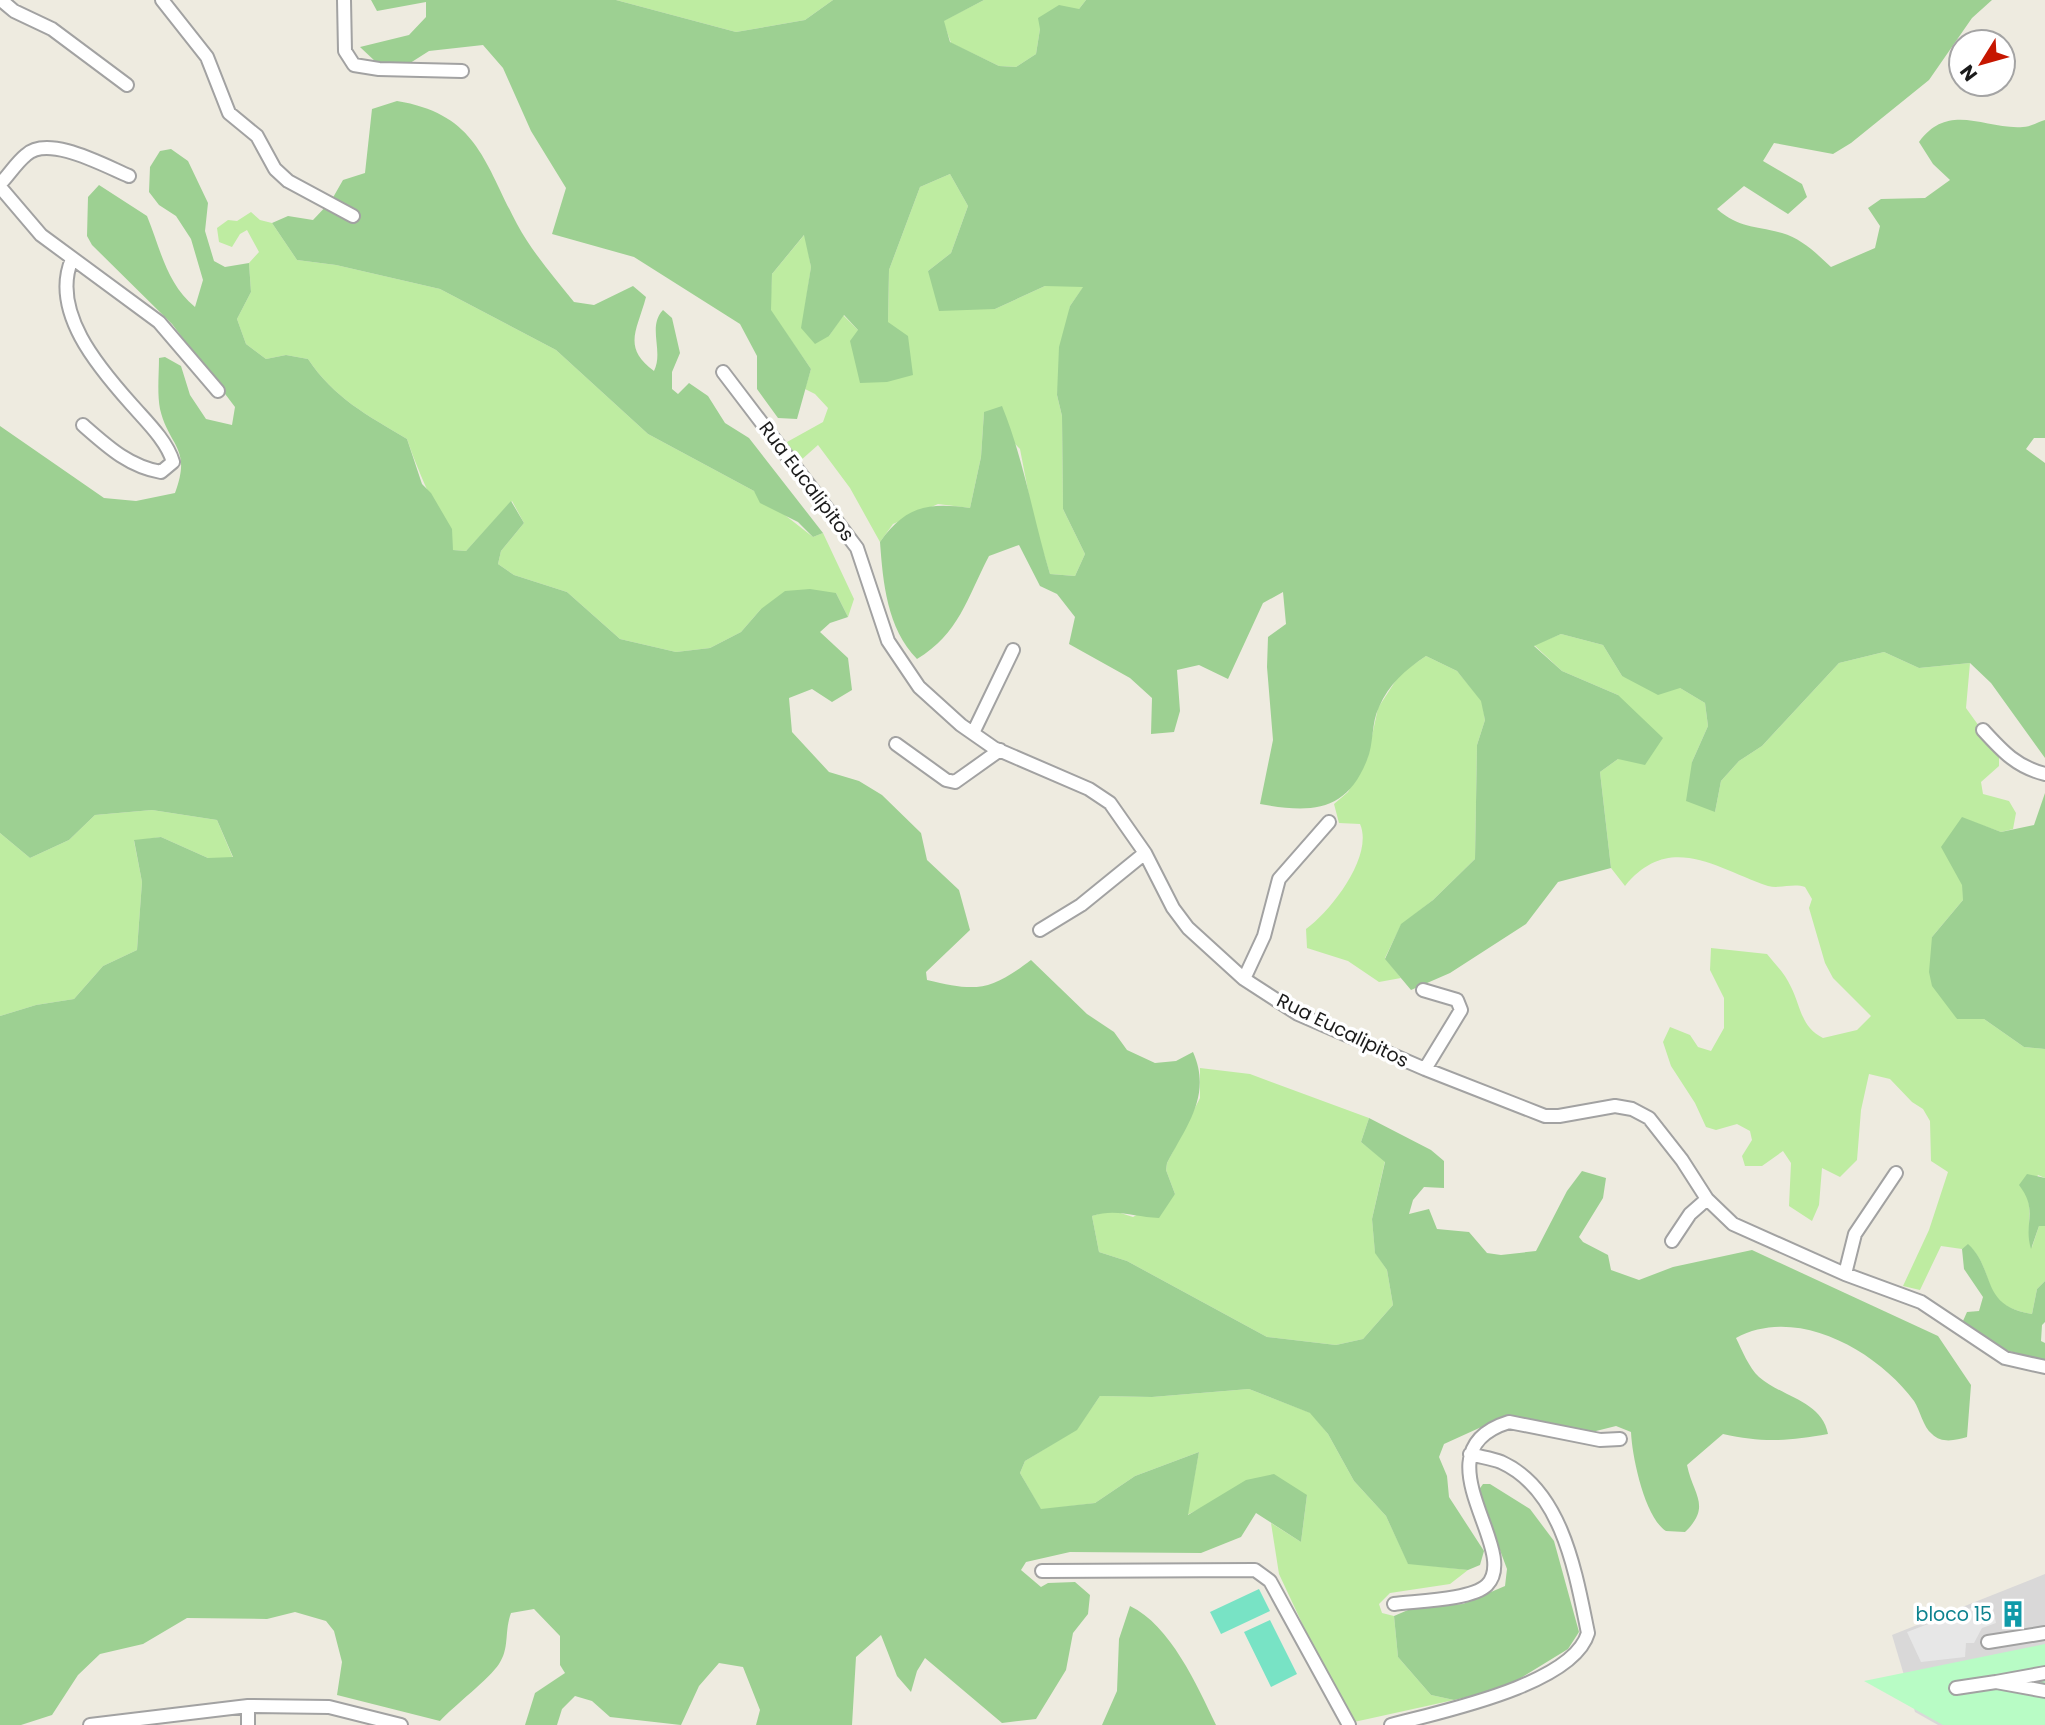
<svg xmlns="http://www.w3.org/2000/svg" width="2045" height="1725" font-family="Poppins,sans-serif">
  <rect width="100%" height="100%" fill="#eeebe0"/>
  <path fill="#d9d8d8" d="M 2045,1574 L 2045,1725 L 1938,1725 L 1915,1712 L 1892,1635 Z"/>
  <path fill="#beeca1" d="M 616,0 L 833,0 L 805,20 L 736,32 Z
    M 984,0 L 1086,0 L 1079,9 L 1040,29 L 1036,54 L 1016,67 L 999,66 L 951,43 L 943,21 Z
    M 950,174 L 968,206 L 951,253 L 928,271 L 995,309 L 1045,286 L 1084,286 L 1070,306 L 1057,395 L 1062,416 L 1063,509 L 1085,554 L 1075,576 L 1050,574 L 1034,522 L 1020,449 L 984,412 L 981,457 L 970,508 L 938,504 L 893,524 L 880,542 L 850,488 L 818,445 L 791,469 L 779,453 L 787,442 L 823,422 L 828,408 L 815,394 L 805,389 L 811,369 L 770,310 L 772,274 L 805,234 L 811,267 L 802,328 L 829,336 L 843,315 L 858,330 L 888,322 L 889,270 L 920,187 Z
    M 251,212 L 260,220 L 272,223 L 297,260 L 336,265 L 440,289 L 556,350 L 648,434 L 754,491 L 813,537 L 823,533 L 854,599 L 848,617 L 836,593 L 761,609 L 741,632 L 710,648 L 676,652 L 620,639 L 567,592 L 514,575 L 498,564 L 501,551 L 524,523 L 512,501 L 466,551 L 453,550 C 438,511 420,478 407,439 C 367,415 334,398 308,359 L 286,355 L 266,359 L 246,344 L 237,319 L 251,292 L 249,263 L 259,252 L 247,230 L 240,234 L 232,247 L 219,242 L 217,228 L 228,220 L 237,221 Z
    M 1561,634 L 1603,645 L 1622,676 L 1680,688 L 1705,703 L 1708,726 L 1692,762 L 1715,812 L 1721,781 L 1739,761 L 1762,746 L 1839,663 L 1884,652 L 1919,668 L 1970,663 L 1966,708 L 1999,754 L 1999,766 L 1981,782 L 1983,794 L 2009,801 L 2016,813 L 2013,829 L 2001,832 L 1962,818 L 1963,900 L 1932,937 L 1957,1019 L 1984,1019 L 2024,1047 L 2045,1049 L 2045,1178 L 2038,1175 L 2027,1196 C 2033,1214 2025,1230 2032,1247 L 2039,1226 L 2045,1226 L 2045,1281 L 2037,1289 L 2032,1314 C 1976,1305 1998,1271 1968,1245 L 1962,1249 L 1941,1246 L 1920,1290 L 1903,1286 L 1929,1230 L 1948,1172 L 1931,1161 L 1930,1121 L 1923,1109 L 1912,1102 L 1890,1079 L 1869,1074 L 1861,1110 L 1857,1160 L 1840,1177 L 1822,1168 L 1819,1205 L 1812,1221 L 1789,1206 L 1791,1163 L 1783,1151 L 1762,1166 L 1745,1166 L 1742,1156 L 1752,1140 L 1750,1131 L 1737,1124 L 1716,1130 L 1706,1127 L 1695,1103 L 1671,1066 L 1663,1042 L 1670,1027 L 1690,1035 L 1698,1047 L 1711,1051 L 1724,1028 L 1724,998 L 1710,970 L 1711,948 L 1767,954 C 1776,965 1785,974 1791,987 C 1801,1007 1801,1027 1823,1038 L 1857,1030 L 1871,1016 L 1833,978 L 1825,963 L 1809,908 L 1812,899 L 1805,887 C 1793,883 1780,889 1768,886 C 1717,869 1670,831 1625,886 L 1611,868 L 1600,772 L 1618,759 L 1618,695 L 1562,671 L 1534,645 Z
    M 1426,656 L 1457,671 L 1482,701 L 1485,720 L 1477,745 L 1475,859 L 1433,900 L 1401,925 L 1385,958 L 1401,978 L 1379,982 L 1348,961 L 1307,948 L 1306,929 C 1331,911 1374,856 1360,824 L 1339,823 L 1334,804 L 1348,792 L 1367,759 L 1378,708 L 1400,674 Z
    M 152,810 L 217,820 L 233,858 L 208,858 L 161,837 L 134,841 L 142,882 L 137,950 L 103,966 L 74,999 L 36,1005 L 0,1016 L 0,833 L 30,858 L 69,840 L 95,815 Z
    M 1200,1068 L 1250,1074 L 1369,1118 L 1361,1142 L 1385,1161 L 1372,1219 L 1375,1252 L 1387,1270 L 1393,1305 L 1363,1339 L 1336,1345 L 1267,1337 L 1127,1261 L 1099,1252 L 1092,1216 L 1111,1210 L 1133,1217 L 1175,1194 L 1166,1170 L 1167,1163 L 1200,1098 Z
    M 1249,1389 L 1311,1413 L 1328,1434 L 1354,1481 L 1386,1516 L 1408,1563 L 1468,1570 L 1450,1584 L 1390,1593 L 1379,1604 L 1382,1613 L 1394,1616 L 1398,1657 L 1431,1695 L 1454,1700 L 1354,1722 L 1345,1715 L 1279,1574 L 1271,1523 L 1301,1542 L 1307,1495 L 1203,1507 L 1187,1515 L 1199,1452 L 1135,1476 L 1095,1503 L 1041,1510 L 1020,1473 L 1025,1461 L 1077,1429 L 1100,1396 L 1152,1397 Z"/>
  <path fill="#9dd092" d="M 371,0 L 616,0 L 736,32 L 805,20 L 833,0 L 984,0 L 944,21 L 950,42 L 999,66 L 1016,67 L 1036,54 L 1040,29 L 1038,18 L 1059,5 L 1079,9 L 1086,0 L 1992,0 L 1972,18 L 1929,80 L 1851,143 L 1833,154 L 1774,143 L 1763,161 L 1802,184 L 1807,197 L 1788,214 L 1744,186 L 1717,209 C 1740,229 1754,225 1782,233 C 1802,239 1816,253 1831,267 L 1875,248 L 1880,226 L 1868,208 L 1881,199 L 1925,198 L 1950,180 L 1933,164 L 1919,142 C 1949,101 1985,130 2023,127 C 2030,127 2038,122 2045,120 L 2045,438 L 2034,438 L 2026,449 L 2045,463 L 2045,758 L 1991,683 L 1970,663 L 1919,668 L 1884,652 L 1839,663 L 1762,746 L 1739,761 L 1721,781 L 1715,812 L 1686,801 L 1692,762 L 1708,726 L 1705,703 L 1680,688 L 1658,695 L 1622,676 L 1603,645 L 1561,634 L 1534,646 L 1562,671 L 1618,695 L 1663,738 L 1645,765 L 1618,759 L 1600,772 L 1611,868 L 1558,882 L 1526,924 L 1450,973 L 1411,990 L 1385,959 L 1401,924 L 1433,900 L 1475,859 L 1477,745 L 1485,720 L 1481,701 L 1457,671 L 1426,656 C 1405,670 1389,684 1379,707 C 1371,723 1374,744 1367,760 C 1346,813 1310,813 1260,804 L 1273,740 L 1267,667 L 1268,637 L 1286,624 L 1283,592 L 1263,603 L 1228,679 L 1199,665 L 1177,670 L 1180,711 L 1174,732 L 1151,734 L 1152,698 L 1130,678 L 1069,644 L 1075,617 L 1057,594 L 1040,586 L 1019,545 L 989,556 C 967,598 959,634 917,659 C 887,628 883,583 880,542 C 905,506 929,502 970,508 L 981,457 L 984,412 L 1002,406 C 1024,460 1033,518 1050,574 L 1075,576 L 1085,554 L 1063,509 L 1062,416 L 1057,395 L 1059,347 L 1070,306 L 1083,287 L 1045,286 L 995,309 L 939,311 L 928,271 L 951,253 L 968,206 L 950,174 L 920,187 L 889,270 L 888,322 L 908,336 L 913,375 L 887,382 L 860,383 L 850,341 L 858,330 L 844,315 L 829,336 L 815,344 L 801,328 L 811,267 L 804,235 L 772,274 L 771,310 L 811,369 L 797,419 L 778,418 L 757,389 L 757,356 L 740,324 L 634,257 L 552,234 L 566,188 L 531,131 L 503,68 L 483,45 L 429,51 L 407,65 L 377,63 L 360,47 L 409,35 L 426,17 L 426,2 L 377,11 Z
    M 397,101 C 477,114 484,162 517,224 C 532,252 554,277 574,302 L 594,305 L 633,286 L 646,297 C 637,331 622,347 654,371 C 664,351 647,327 663,310 L 672,318 L 680,353 L 672,372 L 672,389 L 678,394 L 689,383 L 708,396 L 725,423 L 749,438 L 823,533 L 813,537 L 798,522 L 760,503 L 754,491 L 648,434 L 556,350 L 440,289 L 336,265 L 297,260 L 272,223 L 288,216 L 313,220 L 331,201 L 343,180 L 365,173 L 372,109 Z
    M 171,149 L 188,161 L 208,203 L 205,231 L 214,261 L 225,267 L 249,263 L 251,292 L 237,319 L 246,344 L 266,359 L 286,355 L 308,359 C 334,398 367,415 407,439 L 422,484 L 431,493 L 452,529 L 453,550 L 466,551 L 511,501 L 524,523 L 501,551 L 498,564 L 514,575 L 567,592 L 620,639 L 676,652 L 710,648 L 741,632 L 761,609 L 785,591 L 810,589 L 836,593 L 848,617 L 830,623 L 820,632 L 848,658 L 852,690 L 832,702 L 812,689 L 789,698 L 792,732 L 829,772 L 859,781 L 882,795 L 921,833 L 927,860 L 959,890 L 970,930 L 926,972 L 927,980 C 977,992 990,991 1031,960 L 1087,1014 L 1114,1032 L 1127,1050 L 1155,1063 L 1176,1061 L 1193,1052 C 1212,1095 1187,1125 1167,1163 L 1166,1170 L 1175,1194 L 1159,1218 C 1134,1217 1116,1208 1092,1216 L 1099,1252 L 1127,1261 L 1267,1337 L 1336,1345 L 1363,1339 L 1393,1305 L 1387,1270 L 1375,1253 L 1372,1219 L 1385,1162 L 1361,1142 L 1369,1118 L 1431,1150 L 1444,1161 L 1444,1188 L 1424,1187 L 1413,1200 L 1409,1214 L 1429,1209 L 1437,1229 L 1469,1232 L 1487,1253 L 1501,1255 L 1536,1251 L 1567,1191 L 1582,1171 L 1606,1178 L 1603,1198 L 1579,1237 L 1583,1242 L 1608,1255 L 1611,1270 L 1639,1280 L 1673,1267 L 1752,1250 L 1938,1336 L 1971,1385 L 1967,1437 C 1956,1440 1942,1444 1932,1434 C 1923,1427 1920,1410 1914,1401 C 1877,1351 1797,1305 1736,1338 C 1742,1350 1749,1368 1759,1377 C 1782,1397 1822,1401 1828,1434 C 1788,1441 1763,1443 1723,1434 L 1687,1465 C 1693,1495 1712,1506 1685,1532 L 1666,1531 C 1645,1518 1632,1457 1631,1432 L 1616,1426 L 1588,1433 L 1557,1424 L 1499,1419 L 1444,1444 L 1439,1457 L 1447,1476 L 1449,1497 L 1484,1551 L 1480,1565 L 1468,1570 L 1408,1564 L 1386,1516 L 1354,1481 L 1328,1434 L 1310,1413 L 1249,1389 L 1152,1397 L 1100,1396 L 1077,1430 L 1025,1461 L 1020,1473 L 1041,1509 L 1095,1503 L 1135,1476 L 1199,1452 L 1188,1515 L 1246,1480 L 1274,1474 L 1307,1495 L 1301,1542 L 1256,1513 L 1241,1537 L 1201,1553 L 1070,1552 L 1026,1562 L 1021,1570 L 1041,1587 L 1048,1583 L 1075,1582 L 1090,1595 L 1088,1614 L 1073,1633 L 1066,1670 L 1036,1719 L 1002,1723 L 925,1658 L 917,1671 L 911,1692 L 897,1676 L 881,1635 L 856,1657 L 852,1725 L 756,1725 L 760,1710 L 743,1667 L 719,1663 L 699,1686 L 681,1725 L 610,1717 L 592,1701 L 575,1696 L 562,1709 L 557,1725 L 525,1725 L 535,1693 L 565,1673 L 560,1665 L 560,1636 L 534,1609 L 511,1613 C 504,1632 510,1647 499,1664 C 490,1678 454,1706 440,1721 L 337,1695 L 342,1662 L 334,1631 L 326,1621 L 295,1612 L 267,1619 L 187,1618 L 143,1644 L 100,1654 L 78,1675 L 52,1715 L 21,1725 L 0,1725 L 0,1016 L 36,1005 L 74,999 L 103,966 L 137,950 L 142,882 L 134,840 L 161,837 L 208,858 L 233,857 L 217,820 L 152,810 L 95,815 L 69,840 L 30,858 L 0,833 L 0,426 L 104,498 L 136,501 L 175,493 C 192,447 169,447 160,409 C 157,393 159,374 159,358 L 165,357 L 181,366 L 190,395 L 206,419 L 232,425 L 235,407 L 172,324 L 92,245 L 87,236 L 88,197 L 99,185 L 147,216 C 161,250 166,283 195,307 L 203,280 L 191,239 L 176,216 L 159,205 L 149,192 L 150,167 L 160,151 Z
    M 2045,793 L 2045,1049 L 2024,1047 L 1984,1019 L 1957,1019 L 1932,986 L 1929,972 L 1932,937 L 1963,900 L 1962,885 L 1941,847 L 1962,817 L 2001,832 L 2034,825 Z
    M 2027,1174 L 2045,1178 L 2045,1226 L 2039,1226 L 2031,1249 C 2023,1223 2039,1211 2019,1185 Z
    M 1968,1244 C 1997,1271 1979,1306 2032,1314 L 2037,1289 L 2045,1281 L 2045,1322 L 2042,1325 L 2041,1341 L 2045,1343 L 2045,1361 L 1991,1346 L 1963,1321 L 1967,1312 L 1979,1311 L 1983,1297 L 1964,1269 L 1962,1249 Z
    M 1483,1484 L 1490,1484 L 1530,1509 L 1554,1541 L 1579,1632 L 1568,1649 L 1503,1689 L 1454,1700 L 1431,1695 L 1398,1657 L 1394,1616 L 1415,1607 L 1463,1604 L 1505,1586 L 1507,1569 L 1478,1491 Z
    M 1130,1606 C 1170,1625 1197,1685 1216,1725 L 1102,1725 L 1117,1691 L 1119,1639 Z"/>
  <path fill="#b8fcc5" d="M 2045,1644 L 2045,1725 L 1943,1725 L 1864,1681 Z"/>
  <path fill="#78e3c5" d="M 1259,1589 L 1270,1611 L 1221,1634 L 1210,1612 Z
    M 1270,1620 L 1297,1674 L 1271,1687 L 1244,1632 Z"/>
  <path fill="#e7e7e7" d="M 1976,1606 L 1993,1608 L 1996,1623 L 1982,1628 L 1974,1643 L 1966,1643 L 1965,1657 L 1921,1662 L 1907,1632 Z"/>
  <g fill="none" stroke-linecap="round" stroke-linejoin="round">
    <defs>
      <path id="minor" d="M 1,0 L 14,11 L 52,29 L 127,85
        M 162,0 L 207,57 L 229,113 L 257,136 L 275,169 L 288,181 L 353,216
        M 344,0 L 345,51 L 354,65 L 379,69 L 462,71
        M 0,184 C 9,175 16,163 26,155 C 48,134 105,166 129,176
        M 0,187 L 41,235 L 159,322 L 218,391
        M 72,259 C 50,311 98,367 132,405 C 146,421 167,441 173,462 L 161,472 C 128,466 107,446 83,425
        M 723,372 L 857,548 L 888,641 L 919,687 L 961,725 L 994,748 L 1089,789 L 1110,803 L 1145,853 L 1173,908 L 1188,928 L 1244,979 L 1298,1014 L 1425,1069 L 1545,1116 L 1559,1116 L 1615,1106 L 1632,1109 L 1649,1118 L 1682,1160 L 1707,1199 L 1733,1224 L 1845,1274 L 1921,1302 L 2005,1358 L 2045,1367
        M 1983,730 C 2003,752 2017,767 2045,774
        M 973,733 L 1013,650
        M 896,744 L 946,780 L 955,782 L 1000,750
        M 1040,930 L 1081,905 L 1145,853
        M 1244,979 L 1264,936 L 1279,879 L 1329,822
        M 1423,990 L 1457,1000 L 1461,1010 L 1425,1069
        M 1672,1241 L 1690,1214 L 1707,1199
        M 1845,1274 L 1855,1234 L 1896,1173
        M 1042,1571 L 1255,1570 L 1270,1581 L 1349,1725
        M 1394,1604 C 1416,1601 1472,1600 1487,1585 C 1522,1550 1415,1451 1509,1422 L 1600,1440 L 1620,1439
        M 1988,1642 L 2045,1633
        M 2045,1673 L 1996,1682 L 2045,1691
        M 1956,1688 L 1996,1682
        M 248,1706 L 248,1725
        M 90,1725 L 248,1706 L 329,1707 L 401,1725
        M 1391,1725 C 1439,1712 1573,1685 1588,1633 C 1576,1575 1563,1490 1501,1462 C 1491,1458 1480,1457 1470,1454"/>
    </defs>
    <use href="#minor" stroke="#a2a2a2" stroke-width="16"/>
    <use href="#minor" stroke="#fff" stroke-width="12"/>
  </g>
  <defs>
    <symbol id="building-bare" viewBox="-9 -9 18 18"><path d="M-4-6H4V6H1V3H-1V6H-4ZM-2.5-4.3h1.7v1.8h-1.7ZM.8-4.3h1.7v1.8H.8ZM-2.5-1h1.7V.8h-1.7ZM.8-1h1.7V.8H.8Z" fill="#0f9aa8" stroke="#fff" stroke-width="2.5" paint-order="stroke"/></symbol>
  </defs>
  <g fill-rule="evenodd">
    <use href="#building-bare" x="1994" y="1595" width="38" height="38"/>
  </g>
  <g text-anchor="middle" stroke-width="7" stroke-linejoin="round" paint-order="stroke">
    <g font-size="19" fill="#1b1b1b" stroke="#fff">
      <text transform="translate(807 481) rotate(53)" y="7">Rua Eucalipitos</text>
      <text transform="translate(1343 1030) rotate(26)" y="7">Rua Eucalipitos</text>
    </g>
    <g font-size="19" fill="#0d838f" stroke="#fff" text-anchor="end">
      <text x="1992" y="1621">bloco 15</text>
    </g>
  </g>
  <g transform="translate(1982 63) rotate(233)"><circle r="33" fill="#ffffff" stroke="#a4a4a4" stroke-width="2"/>
  <path d="M0-5L12 26L0 18L-12 26Z" fill="#c61600"/>
  <text y="-10" font-size="19" font-weight="bold" text-anchor="middle" fill="#1b1b1b">N</text>
  </g>
</svg>
